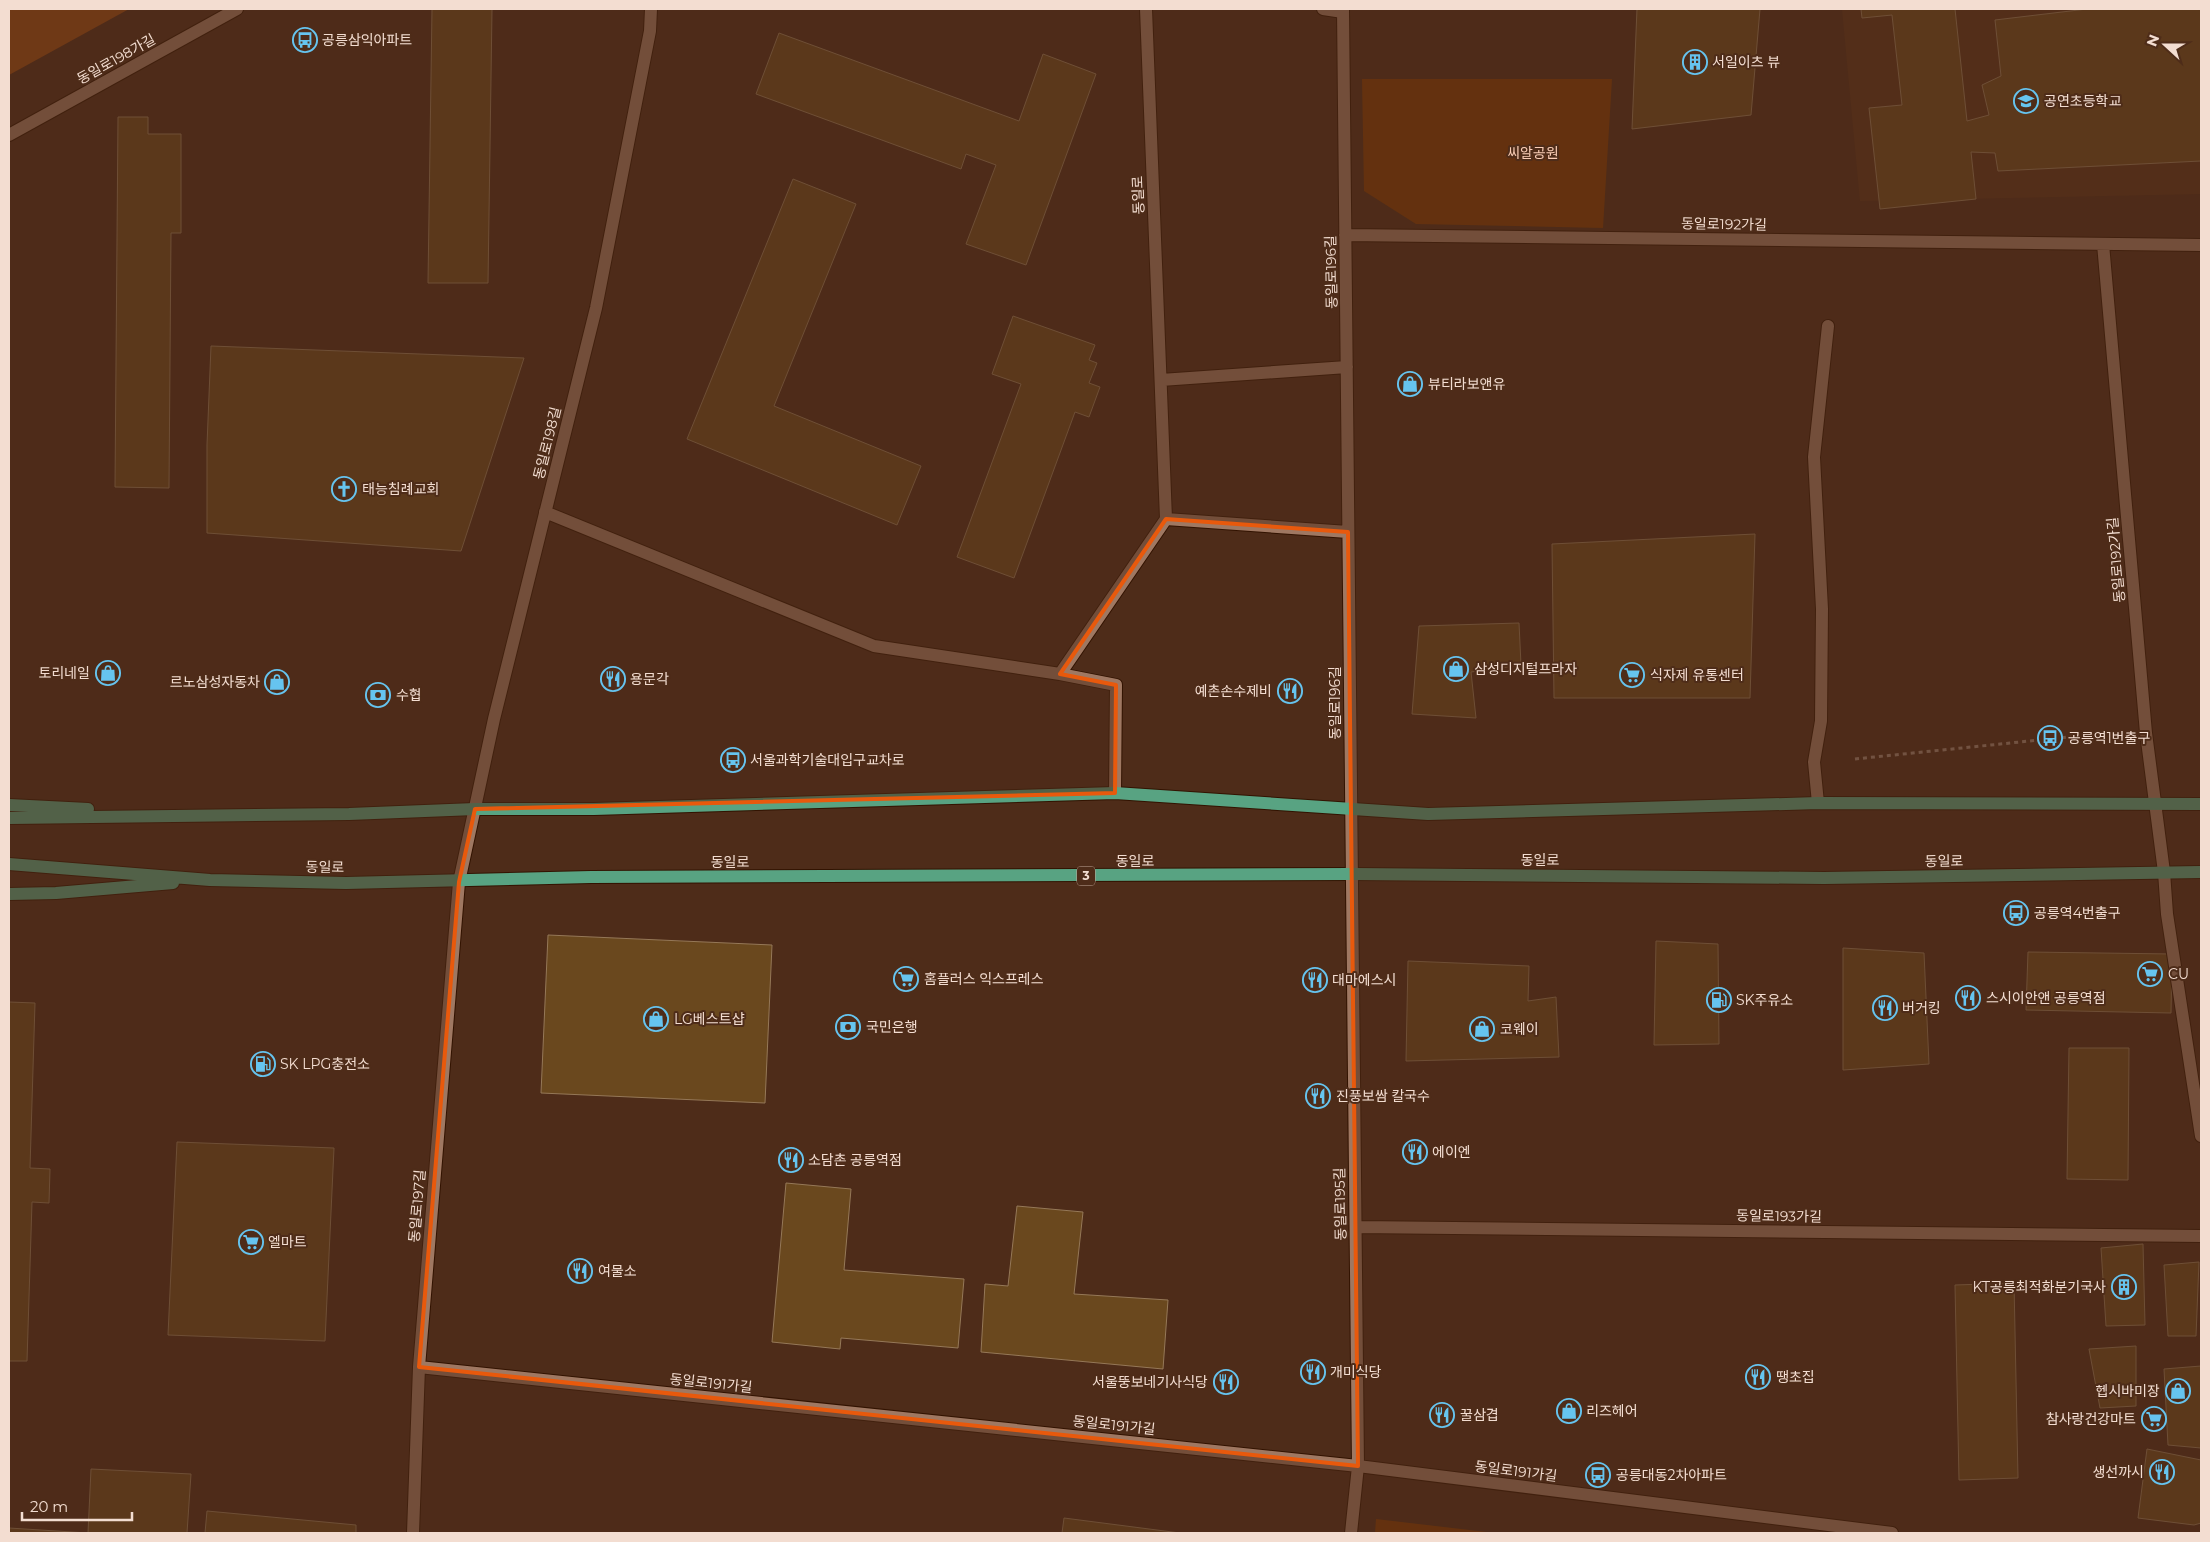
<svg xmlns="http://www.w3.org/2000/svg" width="2210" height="1542" font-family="Montserrat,'Noto Sans KR',sans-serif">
  <rect width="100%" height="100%" fill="#4e2c19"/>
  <path fill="#5a321a" d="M 1842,9 L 2201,9 L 2201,194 L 1860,201 Z"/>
  <path fill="#7e3903" d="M 1362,79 L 1612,79 L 1603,228 L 1416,224 L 1364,191 Z
    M 1376,1519 L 1495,1533 L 1375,1533 Z"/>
  <path fill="#984912" d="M 9,9 L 129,9 L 9,75 Z"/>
  <path fill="#6a481e" stroke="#957858" d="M 432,9 L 492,9 L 488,283 L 428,283 Z
    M 1637,9 L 1760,9 L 1751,115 L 1632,129 Z
    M 1861,9 L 1955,9 L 1967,121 L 1989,115 L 1982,85 L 2001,76 L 1995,20 L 2087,9 L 2201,9 L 2201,161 L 1998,171 L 1995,153 L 1971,152 L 1976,199 L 1880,209 L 1869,108 L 1902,105 L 1892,15 L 1862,18 Z
    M 779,33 L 1019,121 L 1043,54 L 1096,74 L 1026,265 L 966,244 L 996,165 L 966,154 L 961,169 L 756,94 Z
    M 118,117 L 148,117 L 148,134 L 181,134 L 181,233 L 171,233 L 169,488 L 115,487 Z
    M 793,179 L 856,204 L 774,406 L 921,466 L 897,525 L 687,439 Z
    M 1013,316 L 1095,345 L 1089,360 L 1097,363 L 1089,383 L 1100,387 L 1089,417 L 1075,412 L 1014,578 L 957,557 L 1021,384 L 992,374 Z
    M 211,346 L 524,358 L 461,551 L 207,533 L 207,445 Z
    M 1755,534 L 1750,698 L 1554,698 L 1552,544 Z
    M 1519,623 L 1521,665 L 1471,672 L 1476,718 L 1412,714 L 1419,626 Z
    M 548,935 L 772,945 L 765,1103 L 541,1093 Z
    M 1656,941 L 1718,944 L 1719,1044 L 1654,1045 Z
    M 1843,948 L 1924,953 L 1929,1064 L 1843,1070 Z
    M 2028,952 L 2172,954 L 2171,1013 L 2026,1010 Z
    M 1408,961 L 1529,966 L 1528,1001 L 1556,997 L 1559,1057 L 1406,1061 Z
    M 9,1002 L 35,1003 L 30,1168 L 50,1169 L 49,1203 L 32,1202 L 27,1361 L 9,1361 Z
    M 2069,1048 L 2129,1048 L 2128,1180 L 2067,1179 Z
    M 177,1142 L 334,1148 L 325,1341 L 168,1335 Z
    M 786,1183 L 851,1189 L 844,1270 L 964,1279 L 958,1348 L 841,1338 L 840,1349 L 772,1342 Z
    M 1017,1206 L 1083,1212 L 1074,1294 L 1168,1300 L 1163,1369 L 981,1352 L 985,1284 L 1008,1286 Z
    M 2143,1244 L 2145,1325 L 2106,1326 L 2101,1248 Z
    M 2199,1262 L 2196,1336 L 2168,1336 L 2164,1265 Z
    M 2014,1283 L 2018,1478 L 1959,1480 L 1955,1285 Z
    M 2136,1346 L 2136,1406 L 2100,1408 L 2089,1349 Z
    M 2201,1366 L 2201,1448 L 2168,1445 L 2164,1369 Z
    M 2147,1449 L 2201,1460 L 2201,1523 L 2194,1525 L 2138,1518 Z
    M 91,1469 L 191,1474 L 187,1533 L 9,1533 L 9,1528 L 88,1533 Z
    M 207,1511 L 356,1525 L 356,1533 L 205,1533 Z
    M 1064,1518 L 1180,1533 L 1062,1533 Z"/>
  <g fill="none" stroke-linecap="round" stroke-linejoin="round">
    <defs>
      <path id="minor" d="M 1323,9 L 1343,12
        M 1343,9 L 1358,1466 L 1351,1533
        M 9,135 L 237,9
        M 1345,235 L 2201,245
        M 2103,244 L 2146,733 L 2164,872 L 2167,914 L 2201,1136
        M 1161,380 L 1347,367
        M 545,512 L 874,646 L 1060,674 L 1166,519 L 1146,9
        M 1166,519 L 1348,532
        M 1060,674 L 1116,685 L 1115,793
        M 1818,803 L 1814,762 L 1821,721 L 1822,609 L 1814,457 L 1828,326
        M 1356,1227 L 2201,1236
        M 419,1367 L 1358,1466 L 1892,1533
        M 413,1533 L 419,1367 L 459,882 L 494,719 L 596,308 L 650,31 L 651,9"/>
      <path id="major" d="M 9,805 L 88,809
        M 9,818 L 349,814 L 475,809 L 594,809 L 1115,793 L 1428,814 L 1818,803 L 2201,804
        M 9,864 L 210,880 L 346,883 L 591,877 L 1353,874 L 1824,878 L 2201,872
        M 9,894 L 56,893 L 173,883"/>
    </defs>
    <use href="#minor" stroke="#321301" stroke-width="14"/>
    <use href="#major" stroke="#321301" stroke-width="14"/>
    <path stroke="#9e8172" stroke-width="3" stroke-dasharray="4 4" stroke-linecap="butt" d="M 1855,759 L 2078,736"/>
    <use href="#minor" stroke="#9f7862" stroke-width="12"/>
    <use href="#major" stroke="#58a382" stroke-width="12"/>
  </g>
  <path d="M0 0H2210V1542H0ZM 1166,519 L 1348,532 L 1358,1466 L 419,1367 L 459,882 L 475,809 L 1115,793 L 1116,685 L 1060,674 Z" fill="#4e2c19" fill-opacity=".55" fill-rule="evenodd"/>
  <path fill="none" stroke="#e8590c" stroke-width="4" stroke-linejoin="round" d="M 1166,519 L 1348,532 L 1358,1466 L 419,1367 L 459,882 L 475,809 L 1115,793 L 1116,685 L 1060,674 Z"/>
  <defs>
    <symbol id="bus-ring" viewBox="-11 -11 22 22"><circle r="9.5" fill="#4e2c19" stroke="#66c4ef" stroke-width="1.5"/><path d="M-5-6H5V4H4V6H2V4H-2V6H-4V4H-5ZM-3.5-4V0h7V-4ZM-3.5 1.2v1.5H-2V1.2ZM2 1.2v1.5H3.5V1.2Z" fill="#66c4ef"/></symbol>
    <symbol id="building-ring" viewBox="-11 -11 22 22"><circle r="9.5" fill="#4e2c19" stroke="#66c4ef" stroke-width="1.5"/><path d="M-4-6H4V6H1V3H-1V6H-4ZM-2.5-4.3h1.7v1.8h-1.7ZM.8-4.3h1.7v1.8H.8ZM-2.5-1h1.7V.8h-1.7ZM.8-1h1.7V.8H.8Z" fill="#66c4ef"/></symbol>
    <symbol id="school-ring" viewBox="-11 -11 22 22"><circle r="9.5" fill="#4e2c19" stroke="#66c4ef" stroke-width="1.5"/><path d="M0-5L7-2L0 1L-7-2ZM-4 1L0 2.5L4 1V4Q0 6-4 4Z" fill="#66c4ef"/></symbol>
    <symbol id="shop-ring" viewBox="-11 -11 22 22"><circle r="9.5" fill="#4e2c19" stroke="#66c4ef" stroke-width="1.5"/><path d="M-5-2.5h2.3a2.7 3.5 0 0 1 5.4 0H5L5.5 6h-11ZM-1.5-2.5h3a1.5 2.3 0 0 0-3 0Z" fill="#66c4ef"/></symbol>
    <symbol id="church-ring" viewBox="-11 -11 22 22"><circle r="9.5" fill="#4e2c19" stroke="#66c4ef" stroke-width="1.5"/><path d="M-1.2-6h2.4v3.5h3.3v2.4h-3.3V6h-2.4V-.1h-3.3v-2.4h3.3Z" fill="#66c4ef"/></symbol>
    <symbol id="supermarket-ring" viewBox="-11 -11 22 22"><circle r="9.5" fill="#4e2c19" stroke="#66c4ef" stroke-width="1.5"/><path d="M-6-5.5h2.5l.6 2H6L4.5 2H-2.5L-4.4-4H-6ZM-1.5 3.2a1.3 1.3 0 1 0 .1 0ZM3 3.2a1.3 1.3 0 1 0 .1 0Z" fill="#66c4ef"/></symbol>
    <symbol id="restaurant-ring" viewBox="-11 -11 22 22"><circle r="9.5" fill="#4e2c19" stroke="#66c4ef" stroke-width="1.5"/><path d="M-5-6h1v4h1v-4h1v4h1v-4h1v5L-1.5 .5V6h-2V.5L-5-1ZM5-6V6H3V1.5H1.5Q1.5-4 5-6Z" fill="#66c4ef"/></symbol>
    <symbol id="bank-ring" viewBox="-11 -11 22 22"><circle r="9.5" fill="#4e2c19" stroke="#66c4ef" stroke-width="1.5"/><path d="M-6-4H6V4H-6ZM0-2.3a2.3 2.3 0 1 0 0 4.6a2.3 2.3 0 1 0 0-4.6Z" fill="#66c4ef"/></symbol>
    <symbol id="fuel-ring" viewBox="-11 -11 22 22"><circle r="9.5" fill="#4e2c19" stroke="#66c4ef" stroke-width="1.5"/><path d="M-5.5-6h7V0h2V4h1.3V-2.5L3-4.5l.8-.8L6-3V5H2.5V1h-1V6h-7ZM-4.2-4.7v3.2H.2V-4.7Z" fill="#66c4ef"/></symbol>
  </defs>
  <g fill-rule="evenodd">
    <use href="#bus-ring" x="291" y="26" width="28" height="28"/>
    <use href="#building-ring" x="1681" y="48" width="28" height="28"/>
    <use href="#school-ring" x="2012" y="87" width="28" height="28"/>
    <use href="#shop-ring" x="1396" y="370" width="28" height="28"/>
    <use href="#church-ring" x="330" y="475" width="28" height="28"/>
    <use href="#shop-ring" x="1442" y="655" width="28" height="28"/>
    <use href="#shop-ring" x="94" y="659" width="28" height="28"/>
    <use href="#supermarket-ring" x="1618" y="661" width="28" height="28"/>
    <use href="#restaurant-ring" x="599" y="665" width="28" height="28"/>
    <use href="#shop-ring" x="263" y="668" width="28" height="28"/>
    <use href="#restaurant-ring" x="1276" y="677" width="28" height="28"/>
    <use href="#bank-ring" x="364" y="681" width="28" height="28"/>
    <use href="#bus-ring" x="2036" y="724" width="28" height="28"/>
    <use href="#bus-ring" x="719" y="746" width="28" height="28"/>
    <use href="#bus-ring" x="2002" y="899" width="28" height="28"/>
    <use href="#supermarket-ring" x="2136" y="960" width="28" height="28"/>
    <use href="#supermarket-ring" x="892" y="965" width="28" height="28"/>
    <use href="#restaurant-ring" x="1301" y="966" width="28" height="28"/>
    <use href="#restaurant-ring" x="1954" y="984" width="28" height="28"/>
    <use href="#fuel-ring" x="1705" y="986" width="28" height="28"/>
    <use href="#restaurant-ring" x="1871" y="994" width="28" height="28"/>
    <use href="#shop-ring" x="642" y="1005" width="28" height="28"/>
    <use href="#bank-ring" x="834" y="1013" width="28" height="28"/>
    <use href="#shop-ring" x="1468" y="1015" width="28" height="28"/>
    <use href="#fuel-ring" x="249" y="1050" width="28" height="28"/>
    <use href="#restaurant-ring" x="1304" y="1082" width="28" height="28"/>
    <use href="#restaurant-ring" x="1401" y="1138" width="28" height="28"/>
    <use href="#restaurant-ring" x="777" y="1146" width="28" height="28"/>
    <use href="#supermarket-ring" x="237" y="1228" width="28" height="28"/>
    <use href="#restaurant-ring" x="566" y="1257" width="28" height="28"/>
    <use href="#building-ring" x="2110" y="1273" width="28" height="28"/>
    <use href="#restaurant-ring" x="1299" y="1358" width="28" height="28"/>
    <use href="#restaurant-ring" x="1744" y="1363" width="28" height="28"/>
    <use href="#restaurant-ring" x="1212" y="1368" width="28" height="28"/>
    <use href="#shop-ring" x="2164" y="1377" width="28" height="28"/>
    <use href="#shop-ring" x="1555" y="1397" width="28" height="28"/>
    <use href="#restaurant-ring" x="1428" y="1401" width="28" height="28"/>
    <use href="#supermarket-ring" x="2140" y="1405" width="28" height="28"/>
    <use href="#restaurant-ring" x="2148" y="1458" width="28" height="28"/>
    <use href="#bus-ring" x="1584" y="1461" width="28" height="28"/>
  </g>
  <g text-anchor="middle" stroke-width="4" stroke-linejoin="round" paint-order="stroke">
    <rect fill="#4e2c19" stroke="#c2a89a" stroke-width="1" x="1077" y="866.5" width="18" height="19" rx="4"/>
    <g font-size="12" font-weight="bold" fill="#f3ddd1">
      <text x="1086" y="880">3</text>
    </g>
    <g font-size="14" fill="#f3ddd1" stroke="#4e2c19" text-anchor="start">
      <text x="322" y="45">공릉삼익아파트</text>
      <text x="1712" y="67">서일이츠 뷰</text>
      <text x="2044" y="106">공연초등학교</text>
      <text x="1428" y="389">뷰티라보앤유</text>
      <text x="362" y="494">태능침례교회</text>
      <text x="1474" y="674">삼성디지털프라자</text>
      <text x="90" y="678" text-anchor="end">토리네일</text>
      <text x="1650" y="680">식자제 유통센터</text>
      <text x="630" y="684">용문각</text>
      <text x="260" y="687" text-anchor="end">르노삼성자동차</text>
      <text x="1272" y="696" text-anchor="end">예촌손수제비</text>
      <text x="396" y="700">수협</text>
      <text x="2068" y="743">공릉역1번출구</text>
      <text x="750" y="765">서울과학기술대입구교차로</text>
      <text x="2034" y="918">공릉역4번출구</text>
      <text x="2168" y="979">CU</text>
      <text x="924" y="984">홈플러스 익스프레스</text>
      <text x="1332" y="985">대마에스시</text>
      <text x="1986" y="1003">스시이안앤 공릉역점</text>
      <text x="1736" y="1005">SK주유소</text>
      <text x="1902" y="1013">버거킹</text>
      <text x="674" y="1024">LG베스트샵</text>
      <text x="866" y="1032">국민은행</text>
      <text x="1500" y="1034">코웨이</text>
      <text x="280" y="1069">SK LPG충전소</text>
      <text x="1336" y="1101">진풍보쌈 칼국수</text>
      <text x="1432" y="1157">에이엔</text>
      <text x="808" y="1165">소담촌 공릉역점</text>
      <text x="268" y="1247">엘마트</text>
      <text x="598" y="1276">여물소</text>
      <text x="2106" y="1292" text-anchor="end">KT공릉최적화분기국사</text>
      <text x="1330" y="1377">개미식당</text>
      <text x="1776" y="1382">땡초집</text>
      <text x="1208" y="1387" text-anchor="end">서울뚱보네기사식당</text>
      <text x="2160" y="1396" text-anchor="end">헵시바미장</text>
      <text x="1586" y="1416">리즈헤어</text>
      <text x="1460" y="1420">꿀삼겹</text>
      <text x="2136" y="1424" text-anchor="end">참사랑건강마트</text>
      <text x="2144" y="1477" text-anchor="end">생선까시</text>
      <text x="1616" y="1480">공릉대동2차아파트</text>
    </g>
    <g font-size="14" fill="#f3ddd1" stroke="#4e2c19">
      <text transform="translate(116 59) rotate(-29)" y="5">동일로198가길</text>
      <text transform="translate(1138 195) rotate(-92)" y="5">동일로</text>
      <text transform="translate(1724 224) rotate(1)" y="5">동일로192가길</text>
      <text transform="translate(1331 272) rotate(-91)" y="5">동일로196길</text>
      <text transform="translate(547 443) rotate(-76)" y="5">동일로198길</text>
      <text transform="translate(2116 560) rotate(-95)" y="5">동일로192가길</text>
      <text transform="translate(1335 703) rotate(-90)" y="5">동일로196길</text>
      <text x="1540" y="865">동일로</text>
      <text x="1135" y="866">동일로</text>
      <text transform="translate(1944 861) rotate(-1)" y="5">동일로</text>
      <text x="730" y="867">동일로</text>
      <text transform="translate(325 867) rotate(1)" y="5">동일로</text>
      <text transform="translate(1340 1204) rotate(-91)" y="5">동일로195길</text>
      <text transform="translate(417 1206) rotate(-85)" y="5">동일로197길</text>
      <text transform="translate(1779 1216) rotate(1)" y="5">동일로193가길</text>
      <text transform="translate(711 1383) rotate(6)" y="5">동일로191가길</text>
      <text transform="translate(1114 1425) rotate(6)" y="5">동일로191가길</text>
      <text transform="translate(1516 1471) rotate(7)" y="5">동일로191가길</text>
    </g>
    <g font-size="14" fill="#facdb5" stroke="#4e2c19">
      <text x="1533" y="158">씨알공원</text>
    </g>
  </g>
  <rect width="2210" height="1542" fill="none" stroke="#f3ddd1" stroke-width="20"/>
  <g transform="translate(2165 45) rotate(291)" stroke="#4e2c19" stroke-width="4" paint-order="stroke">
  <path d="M0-4L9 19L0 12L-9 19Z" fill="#f3ddd1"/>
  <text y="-8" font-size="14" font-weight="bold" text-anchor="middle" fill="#f3ddd1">N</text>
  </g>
  <path d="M22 1512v8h110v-8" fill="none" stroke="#f3ddd1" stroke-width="2.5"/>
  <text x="30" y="1512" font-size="15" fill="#f3ddd1" stroke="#4e2c19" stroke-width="4" paint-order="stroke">20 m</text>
</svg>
